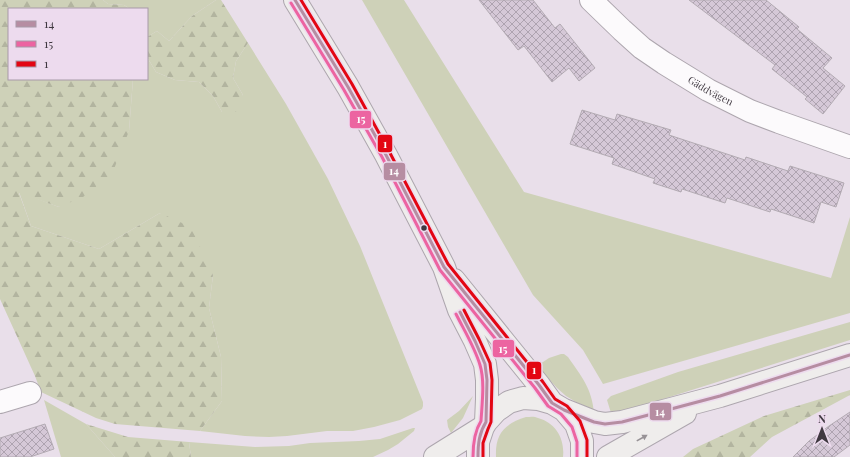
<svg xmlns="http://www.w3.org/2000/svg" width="850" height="457" font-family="'Playfair Display',serif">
  <defs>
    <pattern id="forest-firs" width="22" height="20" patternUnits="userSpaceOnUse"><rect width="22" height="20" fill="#ced1b8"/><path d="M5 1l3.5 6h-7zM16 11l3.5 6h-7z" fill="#b2b49f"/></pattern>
    <pattern id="building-cross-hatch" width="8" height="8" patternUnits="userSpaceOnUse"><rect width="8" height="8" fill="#d5c8d7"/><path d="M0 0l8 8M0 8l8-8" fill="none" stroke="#aea3b0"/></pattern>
  </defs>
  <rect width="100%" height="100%" fill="#e9dfea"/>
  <path fill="#ced1b8" d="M 103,0 L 216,0 L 192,16 L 169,41 L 157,31 L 147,37 L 147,9 L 130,9 L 124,5 L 108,4 Z
    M 362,0 L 404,0 L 524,192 L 831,278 L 850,217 L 850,313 L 603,384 L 583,350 L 533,295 Z
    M 248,43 L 286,104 L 328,179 L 360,246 L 423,402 L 423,406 L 422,409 L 400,420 L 374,427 L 353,431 L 327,431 L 287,436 L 269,437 L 245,436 L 200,431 L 222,401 L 221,357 L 209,308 L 213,275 L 160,213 L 99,249 L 31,226 L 19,192 L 59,207 L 129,131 L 133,79 L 147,79 L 147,57 L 156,72 L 175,80 L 199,82 L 213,96 L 222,112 L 243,95 L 233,78 L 236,61 Z
    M 850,322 L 850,340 L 622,412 L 611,413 L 607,400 L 611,396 L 678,372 Z
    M 561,354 L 564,354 L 568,357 C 581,376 592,388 594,413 L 566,396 L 557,388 L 537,366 L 549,358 Z
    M 473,396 L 463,418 L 451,433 L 448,427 L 447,420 L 459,411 Z
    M 44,400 L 86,424 L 115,457 L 61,457 Z
    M 526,417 C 530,417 534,416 538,418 C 556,423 565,439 563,457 L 496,457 C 495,434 504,424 526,417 Z
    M 413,428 L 415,428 L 414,431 L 398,444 L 388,450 L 373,457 L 191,457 L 189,442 L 255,447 L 289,446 L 310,443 L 359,441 L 380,439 Z"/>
  <path fill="url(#forest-firs)" d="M 0,0 L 103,0 L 108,4 L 124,5 L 130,9 L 9,9 L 9,79 L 133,79 L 129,131 L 112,174 L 83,197 L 59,207 L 19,193 L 31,226 L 99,249 L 160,213 L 191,227 L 213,275 L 209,308 L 221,357 L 222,401 L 200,431 L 115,424 L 96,418 L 77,409 L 41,392 L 35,376 L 0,299 Z
    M 216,0 L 221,0 L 248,43 L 236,61 L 233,78 L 243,95 L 236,112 L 222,112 L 213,96 L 199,82 L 175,80 L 156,72 L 147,57 L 147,37 L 157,31 L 169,41 L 192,16 Z
    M 850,390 L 850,395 L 772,437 L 750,457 L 683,457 L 693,449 L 764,416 Z
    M 86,424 L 128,437 L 189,442 L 191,457 L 115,457 Z"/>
  <path fill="url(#building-cross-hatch)" stroke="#b3abb3" d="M 479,0 L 533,0 L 555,28 L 560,24 L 595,68 L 579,81 L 569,68 L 552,82 L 524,46 L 518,50 Z
    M 689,0 L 766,0 L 799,27 L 797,29 L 832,58 L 823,68 L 845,86 L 823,114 L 805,99 L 807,97 L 772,69 L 775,65 Z
    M 582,110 L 615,120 L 617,114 L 671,130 L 669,135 L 745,160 L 746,157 L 788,171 L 790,166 L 844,183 L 836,207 L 821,202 L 814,223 L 771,209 L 770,212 L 727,198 L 725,203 L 682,189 L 681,192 L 653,183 L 655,179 L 612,164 L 614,158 L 570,144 Z
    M 850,412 L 850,445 L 834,457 L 793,457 L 809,441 L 829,426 Z
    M 45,424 L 54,449 L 30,457 L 0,457 L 0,438 Z"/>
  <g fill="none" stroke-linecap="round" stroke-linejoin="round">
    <defs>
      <g id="minor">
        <path id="s1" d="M 591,0 L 622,30 L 642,48 L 664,63 L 708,90 L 750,111 L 779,122 L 850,147"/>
        <path d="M 0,402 L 30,393"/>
      </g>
      <path id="secondary" d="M 295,0 L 348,87 L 386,155 L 444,267 L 459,310 L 475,341 L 485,364 L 487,380 L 487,399 L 486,422
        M 454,280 L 539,385 L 552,403
        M 564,410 L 594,422 L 605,424 L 622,422 L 720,396 L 850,355
        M 435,457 L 483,427
        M 478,457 L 478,442 L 483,427 L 486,422 L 496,411 L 509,402 L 523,398 L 538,399 L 552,403 L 564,410 L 576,424 L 582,441 L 582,457
        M 608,457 L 685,413"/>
    </defs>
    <use href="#minor" stroke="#ada6ae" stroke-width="24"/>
    <use href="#secondary" stroke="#ada6ae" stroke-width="24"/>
    <use href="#minor" stroke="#fcfafc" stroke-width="22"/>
    <use href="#secondary" stroke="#efedec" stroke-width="22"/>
    <defs>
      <path id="bus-1" d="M 295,0 L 348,87 L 386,155 L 444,267 L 539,385 L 552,403 L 564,410 L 594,422 L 605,424 L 622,422 L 720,396 L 850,355
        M 460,312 L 475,341 L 485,364 L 487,380 L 486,422 C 479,433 478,444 478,457"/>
      <path id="bus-2" d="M 291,3 L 344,90 L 382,157 L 440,270 L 535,388 L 548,406 L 561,414 L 572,427 L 577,442 L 577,457
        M 456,314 C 464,330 475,348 480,365 C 485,381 482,404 481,421 C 474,432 473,444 473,457"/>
      <path id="bus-3" d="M 301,0 L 352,84 L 390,153 L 448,264 L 543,382 L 555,399 L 567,406 L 580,421 L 587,440 L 587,457
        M 464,310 L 479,339 L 490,363 L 492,380 L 491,422 L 488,429 L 483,443 L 483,457"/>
    </defs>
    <use href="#bus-1" stroke="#eddbee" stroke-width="6"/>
    <use href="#bus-2" stroke="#eddbee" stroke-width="6"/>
    <use href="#bus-3" stroke="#eddbee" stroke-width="6"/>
    <use href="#bus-1" stroke="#b68da2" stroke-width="3"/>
    <use href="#bus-2" stroke="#ec64a1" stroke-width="3"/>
    <use href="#bus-3" stroke="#e30613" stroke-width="3"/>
  </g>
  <defs><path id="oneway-solid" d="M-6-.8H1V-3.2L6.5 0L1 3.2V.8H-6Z"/></defs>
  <use fill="#979296" href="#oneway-solid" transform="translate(642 438) rotate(-29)"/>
  <circle fill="#3f3840" stroke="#eddbee" stroke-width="1.5" cx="424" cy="228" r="3.5"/>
  <g text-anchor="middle" stroke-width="4" stroke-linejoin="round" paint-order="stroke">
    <g font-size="10" fill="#3f3840" stroke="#eddbee">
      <text dy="4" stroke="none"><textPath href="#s1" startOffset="151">Gäddvägen</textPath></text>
    </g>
  </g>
  <g stroke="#eddbee" stroke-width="1.5">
    <rect x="349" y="110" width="23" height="19" rx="4" fill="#ec64a1"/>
    <rect x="377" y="134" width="16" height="19" rx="4" fill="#e30613"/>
    <rect x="383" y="162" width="23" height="19" rx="4" fill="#b68da2"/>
    <rect x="492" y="339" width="23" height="19" rx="4" fill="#ec64a1"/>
    <rect x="526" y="361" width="16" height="19" rx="4" fill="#e30613"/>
    <rect x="649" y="402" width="23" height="19" rx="4" fill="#b68da2"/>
  </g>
  <g font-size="11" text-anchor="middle" font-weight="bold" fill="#fff">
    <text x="361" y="123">15</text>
    <text x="385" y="148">1</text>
    <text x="394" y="175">14</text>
    <text x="503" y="353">15</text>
    <text x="534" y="374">1</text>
    <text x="660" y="416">14</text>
  </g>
  <rect x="8" y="8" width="140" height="72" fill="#eddbee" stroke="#a79aa8"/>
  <rect x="16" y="21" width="20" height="6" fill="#b68da2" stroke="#a79aa8"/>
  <text x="44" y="28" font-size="12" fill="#3f3840">14</text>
  <rect x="16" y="41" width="20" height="6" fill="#ec64a1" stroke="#a79aa8"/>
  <text x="44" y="48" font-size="12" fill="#3f3840">15</text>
  <rect x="16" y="61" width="20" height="6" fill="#e30613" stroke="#a79aa8"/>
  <text x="44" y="68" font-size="12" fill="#3f3840">1</text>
  <g transform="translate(822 429)" stroke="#eddbee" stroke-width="3" paint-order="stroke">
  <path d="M0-3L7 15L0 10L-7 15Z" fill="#3f3840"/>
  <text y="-6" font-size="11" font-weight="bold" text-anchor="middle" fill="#3f3840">N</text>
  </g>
</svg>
